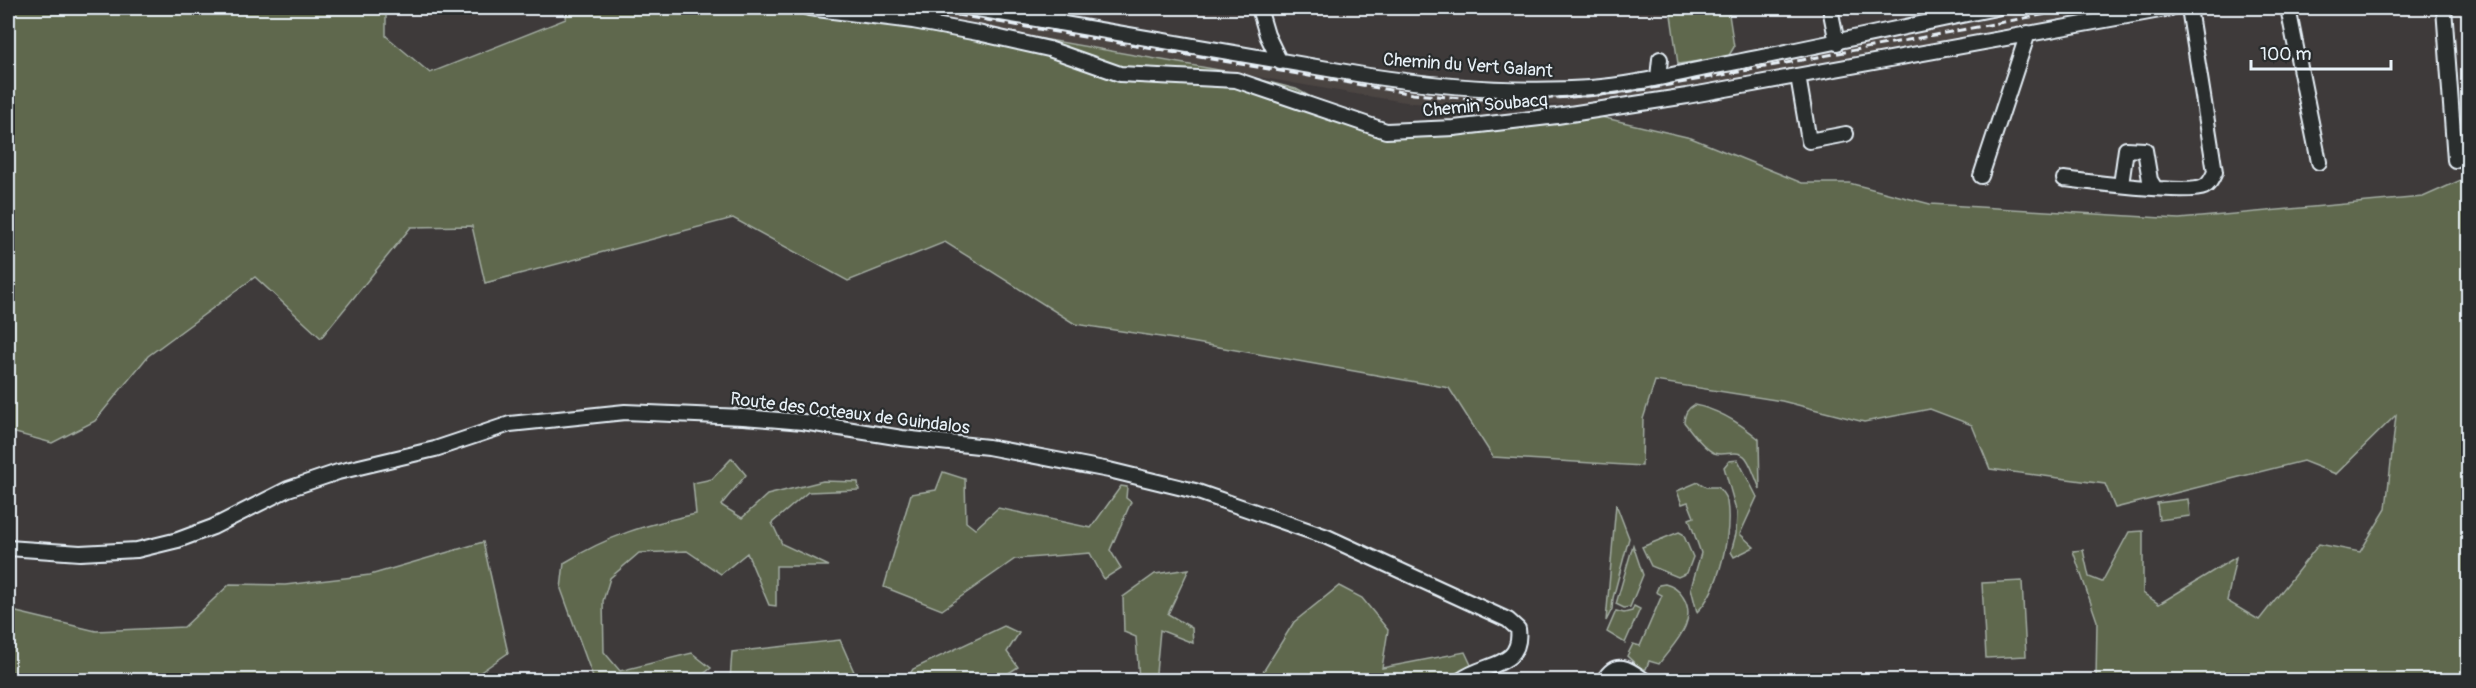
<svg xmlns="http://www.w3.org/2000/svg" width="2476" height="688" font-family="Pangolin,sans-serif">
  <rect width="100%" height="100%" fill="#3e3a3a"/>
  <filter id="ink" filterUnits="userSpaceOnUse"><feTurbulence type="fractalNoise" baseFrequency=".0167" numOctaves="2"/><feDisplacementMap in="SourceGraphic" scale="12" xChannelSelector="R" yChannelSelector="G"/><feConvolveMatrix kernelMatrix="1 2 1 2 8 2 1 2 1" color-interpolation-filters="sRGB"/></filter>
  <g filter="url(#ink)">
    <path fill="#4c4443" d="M 867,8 L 943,8 L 1372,82 L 1641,85 L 2046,8 L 2117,8 L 1657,95 L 1597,103 L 1495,107 L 1412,103 L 1361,95 Z"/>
    <path fill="#5e674d" stroke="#a3aca2" stroke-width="1.5" d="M 8,8 L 386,8 L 386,36 L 430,73 L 566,19 L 567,8 L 867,8 L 1230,72 L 1296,89 L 1378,133 L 1420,135 L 1516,128 L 1601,117 L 1691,138 L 1802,183 L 1849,183 L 1930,204 L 2179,219 L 2423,197 L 2468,177 L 2468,680 L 2096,680 L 2097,621 L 2073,551 L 2083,550 L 2089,577 L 2102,582 L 2129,532 L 2143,531 L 2143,593 L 2159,604 L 2236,557 L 2227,601 L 2259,620 L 2319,544 L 2360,552 L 2386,509 L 2396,415 L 2336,474 L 2303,461 L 2115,508 L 2105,484 L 1990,469 L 1972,425 L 1930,409 L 1864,422 L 1782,401 L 1655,381 L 1643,419 L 1642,466 L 1493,457 L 1449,388 L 1174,339 L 1075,324 L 945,242 L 848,281 L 733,218 L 485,283 L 472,226 L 411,227 L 321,338 L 255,277 L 148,356 L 95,421 L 52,443 L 8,431 Z
      M 1670,8 L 1728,8 L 1734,47 L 1728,57 L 1678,64 Z
      M 1694,405 C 1718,409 1741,424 1759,439 L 1760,489 C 1756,480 1752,466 1746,458 C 1738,448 1724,457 1714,453 C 1703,448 1691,431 1684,422 C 1685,413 1687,409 1694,405 Z
      M 732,458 L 746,475 L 721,505 L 742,518 L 767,495 L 823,481 L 858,482 L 859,490 L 808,492 L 772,523 L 782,544 L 829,566 L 776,566 L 776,606 L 769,605 L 747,553 L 721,574 L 687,551 L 639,553 L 610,578 L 603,601 L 604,652 L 620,671 L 692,653 L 711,668 L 696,680 L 594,680 L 561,589 L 564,563 C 610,535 644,525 696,514 L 693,483 L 712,479 Z
      M 1738,460 L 1757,497 L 1740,534 L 1754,547 L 1734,557 L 1731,552 L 1736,534 L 1737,513 L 1724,467 L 1729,461 Z
      M 943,472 L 965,479 L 966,522 L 975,529 L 998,508 L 1091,528 L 1121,486 L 1127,487 L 1126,498 L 1131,502 L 1110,550 L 1121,568 L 1104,579 L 1090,553 L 1015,559 L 942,610 L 884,587 L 911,494 L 936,490 Z
      M 1698,482 L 1706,487 L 1718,487 C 1721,491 1726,496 1727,502 C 1732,533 1719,591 1697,612 L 1691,588 L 1701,553 L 1689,519 L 1694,517 L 1688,502 L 1682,504 L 1677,491 Z
      M 2188,499 L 2190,516 L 2159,520 L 2157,503 Z
      M 1616,504 L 1629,538 L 1613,598 L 1612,609 L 1606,621 Z
      M 1679,532 L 1683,534 L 1693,557 L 1687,573 L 1678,577 L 1651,566 L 1642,547 Z
      M 483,542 L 508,653 L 469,680 L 8,680 L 8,610 L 96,631 L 184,627 L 230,584 L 285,585 L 370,575 Z
      M 1633,545 L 1643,575 L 1630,607 L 1624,608 L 1616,604 Z
      M 1189,569 L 1168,614 L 1192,628 L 1193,643 L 1160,630 L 1156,673 L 1161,680 L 1139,680 L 1136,637 L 1124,632 L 1123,597 L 1155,574 Z
      M 2022,581 L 2026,656 L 1986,658 L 1982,583 Z
      M 1665,584 C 1673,586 1679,590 1683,597 C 1699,622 1673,644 1659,664 L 1649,661 L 1646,669 L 1641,669 L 1627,656 L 1633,644 L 1640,646 L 1662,595 L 1656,592 L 1659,585 Z
      M 1339,586 L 1362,598 L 1388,630 L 1382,668 L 1465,652 L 1472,667 L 1461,680 L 1258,680 L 1294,622 Z
      M 1634,606 L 1640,609 L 1625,643 L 1607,632 L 1616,611 L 1624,613 L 1632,611 Z
      M 1004,626 L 1019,633 L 1007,652 L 1018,667 L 998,680 L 906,680 L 913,669 Z
      M 840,640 L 855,674 L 854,680 L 730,680 L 732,652 Z"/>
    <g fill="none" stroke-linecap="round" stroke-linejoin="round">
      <defs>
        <path id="minor" d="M 809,8 L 913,21 L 978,33 L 1049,49 L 1120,74 L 1236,80 L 1386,131 L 1454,128 L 1557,116 L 1687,96 L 2171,8
          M 971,8 L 1369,76 C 1442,87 1517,93 1591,88 C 1633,85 1675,74 1716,66 C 1810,48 1903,27 1996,8
          M 1057,8 L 1058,23
          M 1259,8 L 1267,35 L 1280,62
          M 1830,8 L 1837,43
          M 2288,8 L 2319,162
          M 2444,8 L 2455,160
          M 1798,76 L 1809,141 L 1846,134
          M 1658,77 L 1660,59
          M 1981,176 L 2028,33
          M 2064,179 C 2088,182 2188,195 2204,187 C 2210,184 2212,178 2215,172 L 2189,8
          M 2121,185 L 2126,149 L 2145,150 L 2150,180 L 2155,188
          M 8,548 L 80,553 L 137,550 L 178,540 L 213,527 L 288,489 L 338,472 L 435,449 L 510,424 L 625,412 L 743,417 L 803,422 L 902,438 L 988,447 L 1109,470 L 1195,491 L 1327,537 L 1508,620 L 1518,629 C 1523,668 1485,662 1461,680
          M 1604,680 C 1616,659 1629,669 1644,680"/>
      </defs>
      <use href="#minor" stroke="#e8f1f8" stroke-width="18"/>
      <use href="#minor" stroke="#2a2d2e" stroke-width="14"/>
      <path stroke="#e8f1f8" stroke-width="3" stroke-dasharray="9 4.5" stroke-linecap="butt" d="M 917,8 L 1413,94 L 1473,99 L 1539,99 L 1601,95 L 1648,89 L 2078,8"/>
    </g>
  </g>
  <g text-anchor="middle" stroke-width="4.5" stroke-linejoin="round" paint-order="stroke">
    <g font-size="18" fill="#e8f1f8" stroke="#2a2d2e">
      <text transform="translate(1468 65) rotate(4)" y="6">Chemin du Vert Galant</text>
      <text transform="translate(1485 105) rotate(-5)" y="6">Chemin Soubacq</text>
      <text transform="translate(850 413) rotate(7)" y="6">Route des Coteaux de Guindalos</text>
    </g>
  </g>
  <rect width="2476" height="688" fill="none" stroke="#2a2d2e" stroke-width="30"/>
  <rect x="15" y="15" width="2446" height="658" fill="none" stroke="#e8f1f8" stroke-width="2" filter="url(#ink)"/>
  <path d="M2251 60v9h140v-9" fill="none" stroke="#e8f1f8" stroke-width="3"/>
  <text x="2260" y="60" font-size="18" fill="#e8f1f8" stroke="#2a2d2e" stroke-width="4.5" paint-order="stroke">100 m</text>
</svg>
